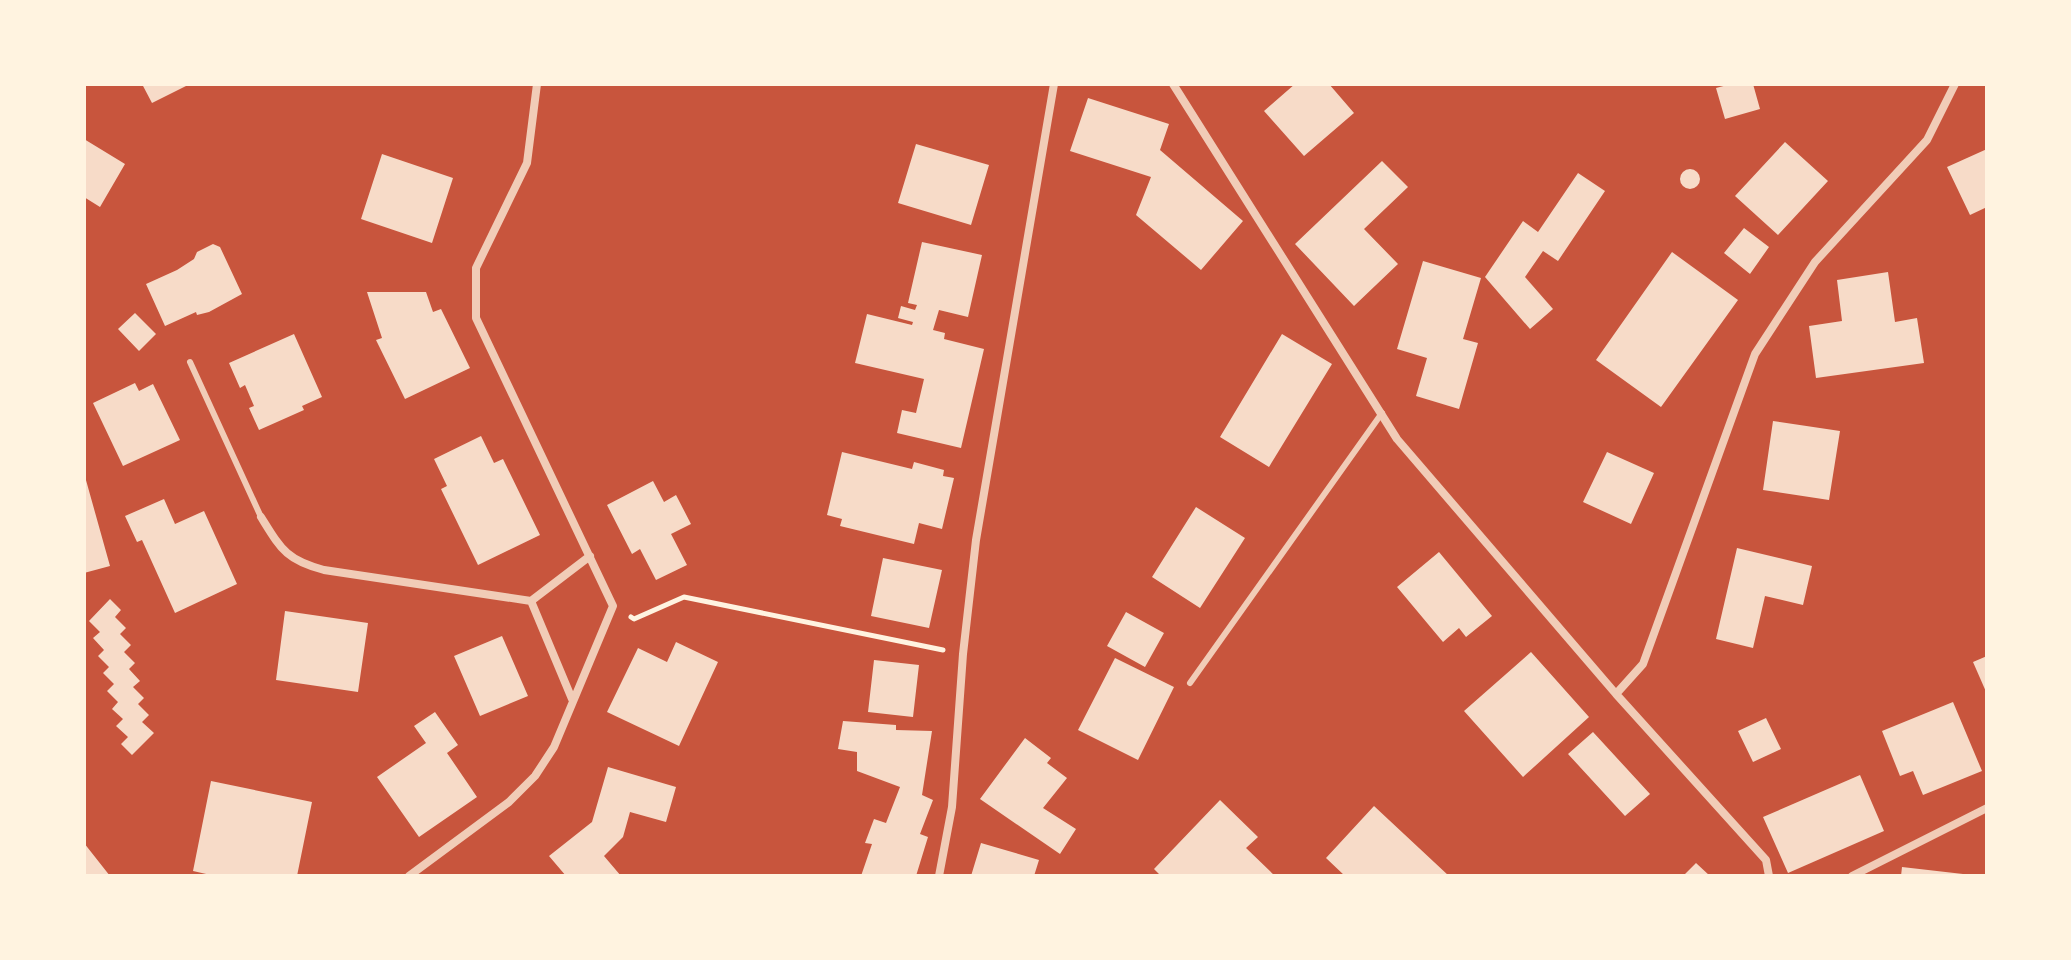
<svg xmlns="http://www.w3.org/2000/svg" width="2071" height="960" font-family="Jost,sans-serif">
  <rect width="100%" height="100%" fill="#c8553d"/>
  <path fill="#f7dbc8" d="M 142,84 L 190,84 L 152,103 Z
    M 1295,84 L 1329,84 L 1354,113 L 1304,156 L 1264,111 Z
    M 1731,84 L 1753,84 L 1760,109 L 1725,119 L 1716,88 Z
    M 1088,98 L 1169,124 L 1160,150 L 1243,221 L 1201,270 L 1136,215 L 1151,177 L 1070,151 Z
    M 84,139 L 125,164 L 100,207 L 84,197 Z
    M 1785,142 L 1828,181 L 1778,235 L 1735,196 Z
    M 916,144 L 989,165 L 971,225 L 898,203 Z
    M 1987,149 L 1987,207 L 1970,215 L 1947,167 Z
    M 382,154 L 453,178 L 432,243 L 361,219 Z
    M 1382,161 L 1408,187 L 1364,229 L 1398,264 L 1354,306 L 1295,244 Z
    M1680 179a10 10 0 1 1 20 0a10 10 0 1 1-20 0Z
    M 1578,173 L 1605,191 L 1558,261 L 1543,251 L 1525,277 L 1553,309 L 1530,329 L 1485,277 L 1523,221 L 1538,232 Z
    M 1744,228 L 1769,247 L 1750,274 L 1724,253 Z
    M 922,242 L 982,255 L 968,317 L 939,310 L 933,330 L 945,333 L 944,339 L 984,349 L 961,448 L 897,433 L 902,410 L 916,413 L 924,379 L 855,363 L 867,314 L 912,325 L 913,322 L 898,318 L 901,306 L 915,310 L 917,305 L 908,303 Z
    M 213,244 L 220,247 L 242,294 L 209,312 L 197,315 L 196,312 L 165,326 L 146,284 L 177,270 L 194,259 L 197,252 Z
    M 1672,252 L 1738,300 L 1661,407 L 1596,360 Z
    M 1423,261 L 1481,278 L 1463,339 L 1478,343 L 1459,409 L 1416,396 L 1427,358 L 1397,349 Z
    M 1888,272 L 1895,322 L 1917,318 L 1924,363 L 1816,378 L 1809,326 L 1842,321 L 1837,280 Z
    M 367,292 L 426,292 L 433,312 L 441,309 L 470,368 L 405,399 L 376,340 L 382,338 Z
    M 135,313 L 156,334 L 139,351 L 118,329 Z
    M 294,334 L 322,397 L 302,406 L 304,410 L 259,430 L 249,408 L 254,406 L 245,385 L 240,388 L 229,363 Z
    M 1282,334 L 1332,364 L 1269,467 L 1220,437 Z
    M 135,383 L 139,391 L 153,384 L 180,440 L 123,466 L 93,403 Z
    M 1773,421 L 1840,431 L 1829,500 L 1763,490 Z
    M 481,436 L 494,463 L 503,459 L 540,535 L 478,565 L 441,489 L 447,486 L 434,459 Z
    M 842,452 L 912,469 L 914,462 L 944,470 L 943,476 L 954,478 L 942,529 L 919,523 L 914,544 L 840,526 L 842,519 L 827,515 Z
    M 1607,452 L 1654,473 L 1631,524 L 1583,502 Z
    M 84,473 L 110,566 L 84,573 Z
    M 653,481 L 664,502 L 676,495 L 691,524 L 671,534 L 687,565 L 656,580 L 640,549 L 632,554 L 607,505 Z
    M 164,499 L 175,524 L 204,511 L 237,584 L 175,613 L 142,540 L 137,542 L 125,516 Z
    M 1196,507 L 1245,538 L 1200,608 L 1152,577 Z
    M 1737,548 L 1812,566 L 1803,605 L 1765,596 L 1753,648 L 1716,639 Z
    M 1439,552 L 1492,616 L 1466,637 L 1459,628 L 1443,642 L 1397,587 Z
    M 883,558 L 942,570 L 929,628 L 871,616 Z
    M 110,599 L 121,610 L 115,617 L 126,628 L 120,634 L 131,645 L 124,652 L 135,663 L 129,669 L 140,681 L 133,687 L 144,698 L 138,704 L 149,715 L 142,722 L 154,733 L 132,755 L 121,744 L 128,737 L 116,726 L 123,719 L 112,709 L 118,702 L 107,691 L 114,684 L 103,673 L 109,667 L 98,656 L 104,650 L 93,638 L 100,632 L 89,621 Z
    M 285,611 L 368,623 L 358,692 L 276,680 Z
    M 1126,612 L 1164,633 L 1145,667 L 1107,646 Z
    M 502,636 L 528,696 L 480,716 L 454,656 Z
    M 676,642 L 718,662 L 679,746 L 607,712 L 638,648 L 667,662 Z
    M 1531,652 L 1589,717 L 1523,777 L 1464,711 Z
    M 1987,656 L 1987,694 L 1973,662 Z
    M 1115,658 L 1174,687 L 1138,760 L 1078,730 Z
    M 874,660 L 919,665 L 913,717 L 868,712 Z
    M 1953,702 L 1982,771 L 1923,795 L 1913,771 L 1900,776 L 1882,731 Z
    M 435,712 L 458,745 L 447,753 L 477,797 L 419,837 L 377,777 L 426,743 L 414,726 Z
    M 1766,718 L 1781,749 L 1753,762 L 1738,731 Z
    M 843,721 L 896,725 L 896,730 L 932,731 L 922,795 L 933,800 L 920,834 L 928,837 L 916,876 L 861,876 L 872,844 L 865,843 L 874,819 L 886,823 L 900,787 L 857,771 L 857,752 L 838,749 Z
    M 1593,732 L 1650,794 L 1625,816 L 1568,754 Z
    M 1025,738 L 1051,758 L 1047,763 L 1067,778 L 1043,808 L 1076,829 L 1060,854 L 980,799 Z
    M 608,767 L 676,787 L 666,822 L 630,812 L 623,837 L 604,856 L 621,876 L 566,876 L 549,856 L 592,822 Z
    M 1860,775 L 1884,831 L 1788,873 L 1763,817 Z
    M 211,781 L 312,802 L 297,876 L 215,876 L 193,871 Z
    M 1220,800 L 1258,837 L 1246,848 L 1275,876 L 1161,876 L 1154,869 Z
    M 1374,806 L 1449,876 L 1345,876 L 1326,858 Z
    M 84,843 L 110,876 L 84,876 Z
    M 981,843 L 1039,860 L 1034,876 L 971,876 Z
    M 1696,863 L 1710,876 L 1683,876 Z
    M 1902,867 L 1963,874 L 1963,876 L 1901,876 Z"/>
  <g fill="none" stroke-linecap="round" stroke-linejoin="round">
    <path stroke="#fff3e0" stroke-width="5" d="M 631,617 L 634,619 L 684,597 L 943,650"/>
    <path stroke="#f1ccb7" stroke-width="6" d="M 190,362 L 261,517
      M 1190,683 L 1382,413"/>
    <path stroke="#f1ccb7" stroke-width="8" d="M 1173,84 L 1397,439 L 1616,694 L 1766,860 L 1769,876
      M 261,517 C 281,549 286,560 324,570 L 531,601 L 572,699
      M 531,601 L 590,556
      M 1616,694 L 1643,664 L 1755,354 L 1815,262 L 1927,140 L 1955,84
      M 409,876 L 509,802 L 535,776 L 554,747 L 613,606 L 476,318 L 476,268 L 527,163 L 537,84
      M 939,876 L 952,807 L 963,654 L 976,540 L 1054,84
      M 1852,876 L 1987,808"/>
  </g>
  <rect width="2071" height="960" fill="none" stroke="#fff3e0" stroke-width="172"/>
</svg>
